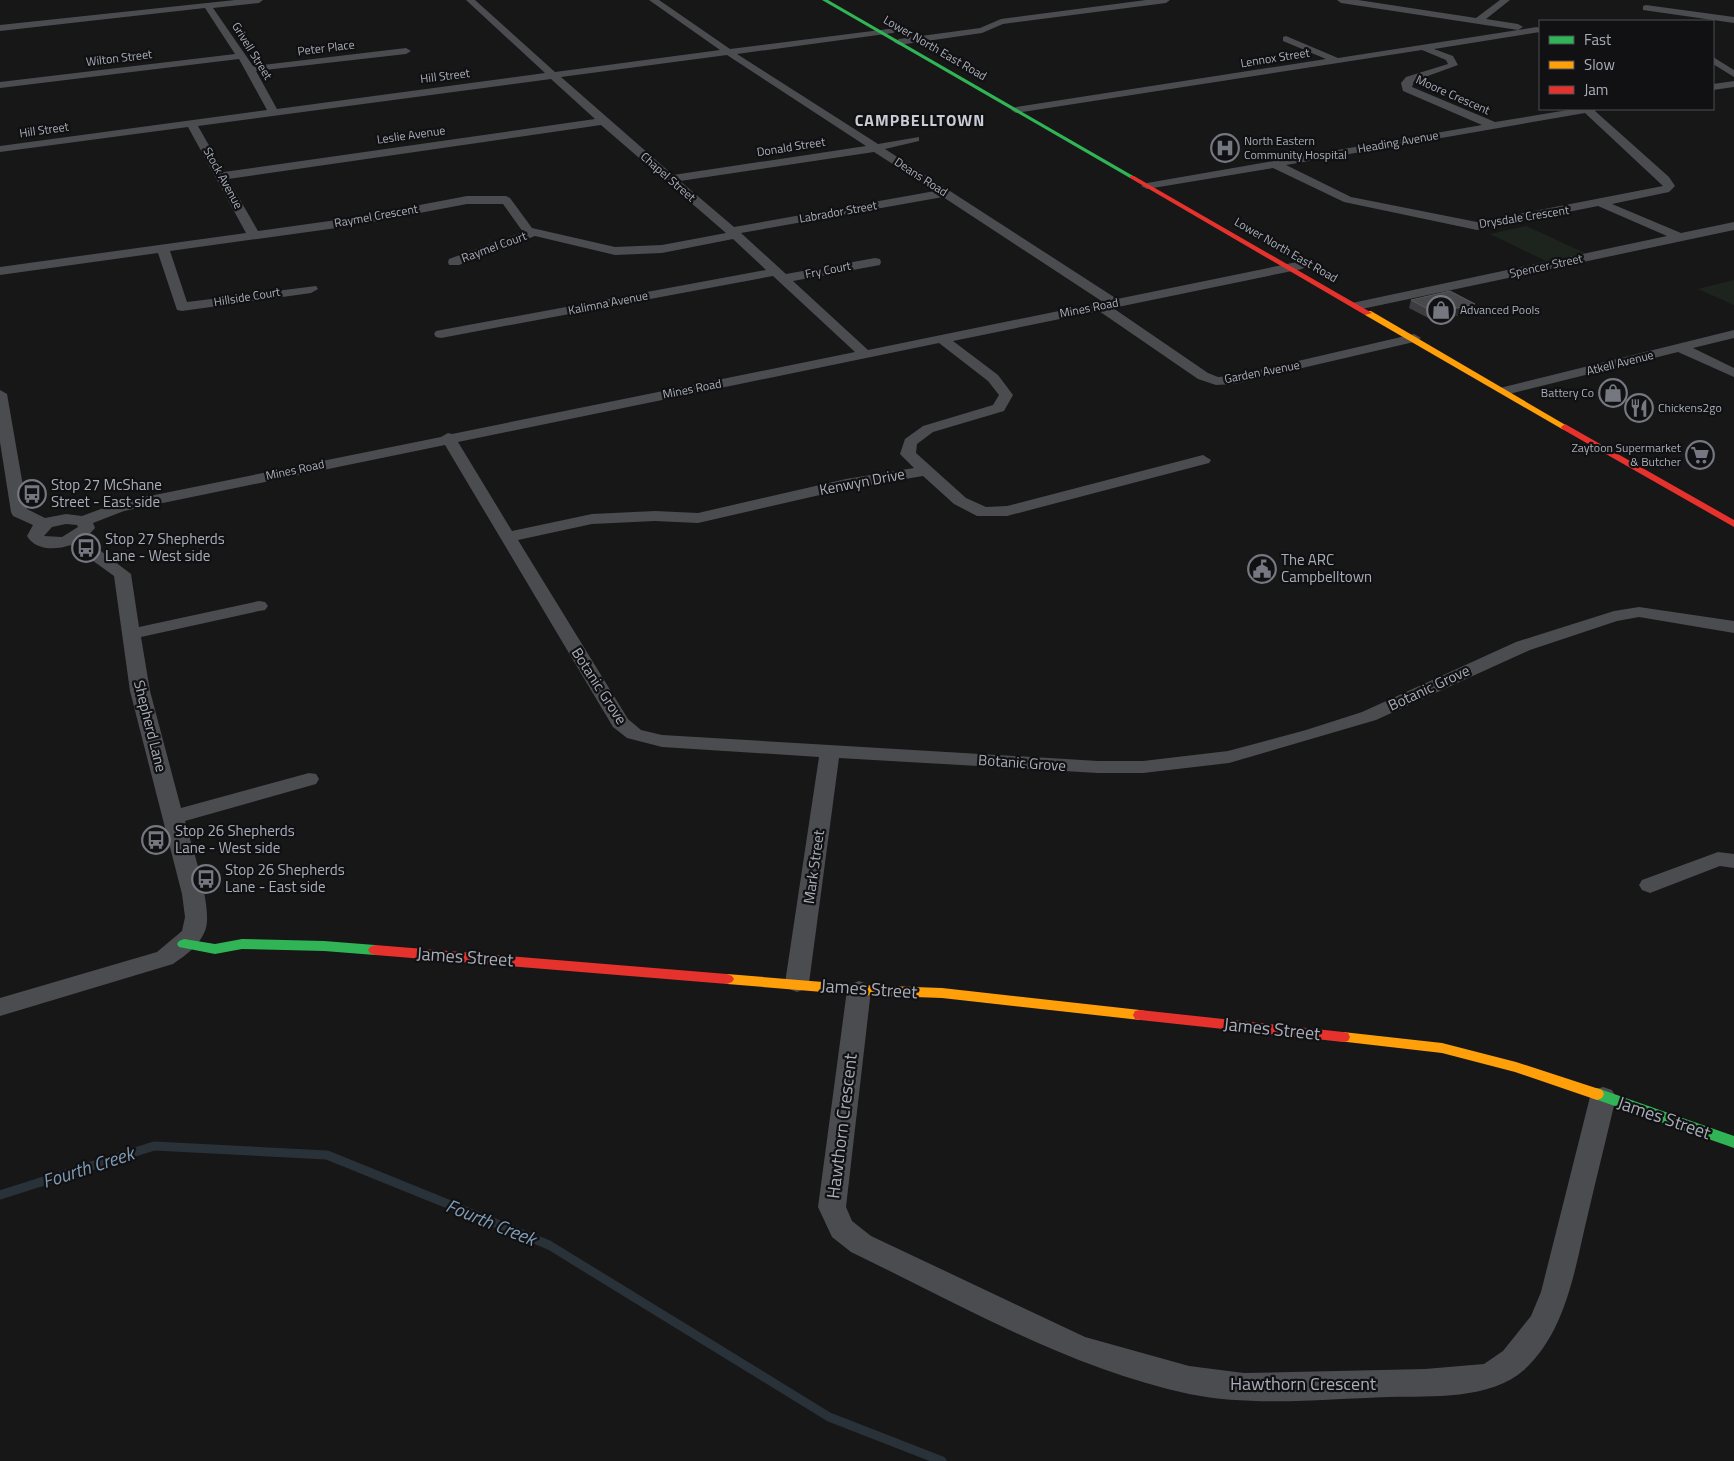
<svg xmlns="http://www.w3.org/2000/svg" width="1734" height="1461" font-family="'Titillium Web',sans-serif">
  <rect width="100%" height="100%" fill="#171717"/>
  <path fill="#1d241e" d="M 1526,226 L 1585,253 L 1548,262 L 1490,234 Z
    M 1734,280 L 1734,305 L 1698,289 Z"/>
  <g fill="none" stroke-linecap="round" stroke-linejoin="round">
    <path stroke="#2a3239" stroke-width="9" d="M 0,1195 L 154,1146 L 327,1155 L 549,1245 L 829,1417 L 942,1461"/>
    <path fill="#4b4c50" fill-rule="evenodd" d="M 235,0 L 263,0 L 259,3 L 213,8 L 253,66 L 406,48 L 411,51 L 406,54 L 256,71 L 277,109 L 545,73 L 466,0 L 475,0 L 555,72 L 720,50 L 649,0 L 659,0 L 730,49 L 896,28 L 898,30 L 893,33 L 737,54 L 878,144 L 919,137 L 919,141 L 885,149 L 1117,299 L 1302,261 L 1307,262 L 1308,265 L 1302,269 L 1113,308 L 1208,373 L 1218,377 L 1234,376 L 1414,334 L 1421,338 L 1414,342 L 1234,384 L 1216,385 L 1198,379 L 1099,311 L 953,341 L 998,375 L 1013,395 L 1004,411 L 933,432 L 917,444 L 916,453 L 966,498 L 986,507 L 1007,506 L 1203,455 L 1211,460 L 1209,463 L 1007,516 L 977,516 L 954,504 L 923,476 L 846,489 L 698,523 L 655,521 L 592,524 L 518,540 L 628,719 L 641,730 L 662,735 L 1098,761 L 1143,761 L 1228,751 L 1306,730 L 1362,712 L 1516,642 L 1614,611 L 1639,607 L 1734,621 L 1734,633 L 1639,617 L 1617,621 L 1530,650 L 1376,720 L 1229,763 L 1143,773 L 1098,773 L 839,758 L 809,983 L 805,989 L 797,992 L 789,989 L 785,983 L 819,757 L 662,747 L 627,738 L 613,727 L 445,445 L 124,511 L 93,523 L 95,528 L 85,539 L 131,574 L 139,627 L 259,601 L 265,602 L 268,606 L 265,610 L 259,611 L 141,637 L 150,691 L 181,808 L 309,773 L 316,774 L 319,779 L 316,784 L 185,821 C 191,845 214,908 205,931 C 199,946 186,955 173,964 L 0,1016 L 0,998 L 157,952 L 182,931 L 185,917 L 182,894 L 130,691 L 114,576 L 71,545 C 56,550 36,551 27,536 L 33,525 L 13,516 L 11,512 L 0,442 L 0,390 L 7,394 L 27,509 L 45,518 L 66,514 L 82,516 L 120,502 L 441,437 L 448,433 L 452,434 L 855,352 L 773,276 L 441,338 L 436,337 L 434,334 L 436,331 L 441,330 L 766,270 L 733,239 L 662,253 L 615,255 L 535,236 L 459,265 L 449,265 L 448,262 L 449,259 L 523,232 L 503,204 L 467,204 L 351,226 L 170,251 L 187,302 L 316,286 L 318,289 L 311,293 L 182,311 L 177,310 L 158,253 L 0,275 L 0,267 L 246,233 L 188,127 L 0,152 L 0,146 L 267,110 L 239,59 L 0,88 L 0,82 L 235,54 L 205,8 L 0,31 L 0,25 ZM 727,55 L 866,146 L 673,175 L 561,77 ZM 551,79 L 595,119 L 224,172 L 198,126 ZM 601,125 L 726,233 L 662,245 L 615,247 L 532,228 L 510,198 L 506,196 L 467,196 L 351,218 L 258,231 L 228,179 ZM 874,152 L 935,191 L 734,227 L 680,181 ZM 943,197 L 1103,302 L 868,350 L 793,281 L 880,265 L 881,262 L 880,259 L 875,258 L 786,274 L 741,233 ZM 939,343 L 988,381 L 999,395 L 993,405 L 923,426 L 905,439 L 900,454 L 914,468 L 846,479 L 698,513 L 655,511 L 592,514 L 512,531 L 458,442 ZM 66,524 L 77,525 L 78,527 L 62,537 L 44,536 L 52,527 Z
      M 1146,0 L 1170,0 L 1166,3 L 1003,24 L 982,33 L 899,45 L 894,42 L 899,39 L 980,28 L 1001,19 Z
      M 1337,0 L 1358,0 L 1476,18 L 1500,0 L 1510,0 L 1486,19 L 1518,24 L 1523,27 L 1518,30 L 1341,3 Z
      M 1646,5 L 1734,17 L 1734,23 L 1643,10 L 1643,6 Z
      M 1537,27 L 1540,28 L 1540,32 L 1434,49 L 1453,56 L 1458,65 L 1414,81 L 1412,87 L 1495,122 L 1574,109 L 1596,109 L 1595,111 L 1669,177 L 1675,186 L 1669,192 L 1612,204 L 1681,233 L 1734,222 L 1734,230 L 1357,310 L 1350,306 L 1352,303 L 1667,236 L 1598,206 L 1477,230 L 1344,202 L 1273,168 L 1147,189 L 1141,186 L 1147,183 L 1482,125 L 1403,91 L 1401,83 L 1406,77 L 1448,64 L 1446,60 L 1422,50 L 1016,113 L 1011,110 L 1016,107 L 1326,59 L 1283,41 L 1283,37 L 1286,36 L 1338,58 ZM 1585,113 L 1663,186 L 1477,222 L 1351,197 L 1286,165 Z
      M 1713,57 L 1734,70 L 1734,77 L 1713,64 Z
      M 1734,81 L 1734,87 L 1713,90 L 1713,84 Z
      M 1734,330 L 1734,338 L 1693,348 L 1734,368 L 1734,377 L 1678,352 L 1505,395 L 1498,391 L 1500,388 Z
      M 1718,852 L 1734,854 L 1734,868 L 1720,866 L 1650,893 L 1642,890 L 1639,885 L 1642,880 Z
      M 859,981 L 867,984 L 871,990 L 846,1207 L 852,1221 L 871,1236 L 1085,1337 L 1189,1366 L 1244,1373 L 1425,1369 L 1484,1364 L 1503,1351 L 1531,1316 L 1541,1292 L 1590,1097 L 1594,1090 L 1603,1087 L 1612,1090 L 1616,1097 C 1607,1136 1597,1175 1588,1214 C 1575,1267 1567,1331 1524,1370 C 1490,1400 1432,1396 1389,1397 C 1324,1399 1254,1407 1189,1394 C 1069,1368 961,1305 851,1252 L 832,1237 L 818,1207 L 847,990 L 851,984 Z"/>
    <path fill="#30b455" fill-rule="evenodd" d="M 822,0 L 828,0 L 1135,177 L 1130,178 Z
      M 184,939 L 215,944 L 242,939 L 324,941 L 375,945 L 380,947 L 382,950 L 380,953 L 375,955 L 324,951 L 242,949 L 215,954 L 179,947 L 177,944 L 179,941 Z
      M 1597,1088 L 1734,1136 L 1734,1148 L 1592,1098 L 1590,1094 L 1592,1090 Z"/>
    <path fill="#ff9f0a" fill-rule="evenodd" d="M 1365,311 L 1371,311 L 1569,427 L 1565,430 L 1562,429 L 1365,315 Z
      M 727,974 L 859,985 L 942,988 L 1140,1010 L 1145,1011 L 1147,1015 L 1145,1019 L 1140,1020 L 942,998 L 859,995 L 727,984 L 722,982 L 720,979 L 722,976 Z
      M 1343,1032 L 1442,1043 L 1516,1062 L 1602,1090 L 1604,1094 L 1602,1098 L 1597,1100 L 1515,1072 L 1442,1053 L 1338,1041 L 1336,1037 L 1338,1033 Z"/>
    <path fill="#e5322d" fill-rule="evenodd" d="M 1130,176 L 1134,176 L 1372,313 L 1365,315 L 1130,178 Z
      M 1565,424 L 1734,520 L 1734,527 L 1562,429 L 1561,427 Z
      M 375,945 L 727,974 L 732,976 L 734,979 L 732,982 L 727,984 L 375,955 L 370,953 L 368,950 L 370,947 Z
      M 1140,1010 L 1343,1032 L 1348,1033 L 1350,1037 L 1348,1041 L 1343,1042 L 1140,1020 L 1135,1019 L 1133,1015 L 1135,1011 Z"/>
  </g>
  <path fill="#3d3d3f" d="M 1411,300 L 1473,312 L 1434,321 L 1409,308 Z"/>
  <path fill="#29292a" d="M 1475,304 L 1473,312 L 1434,321 L 1435,313 Z"/>
  <path fill="#49494c" stroke="#58595d" d="M 1450,291 L 1475,304 L 1435,313 L 1411,300 Z"/>
  <defs>
    <symbol id="hospital-ring" viewBox="-11 -11 22 22"><circle r="9.5" fill="#111113" stroke="#757880" stroke-width="1.5"/><path d="M-5-5h3v3.5h4V-5h3V5h-3V1.5h-4V5h-3Z" fill="#757880"/></symbol>
    <symbol id="shop-ring" viewBox="-11 -11 22 22"><circle r="9.5" fill="#111113" stroke="#757880" stroke-width="1.5"/><path d="M-5-2.5h2.3a2.7 3.5 0 0 1 5.4 0H5L5.5 6h-11ZM-1.5-2.5h3a1.5 2.3 0 0 0-3 0Z" fill="#757880"/></symbol>
    <symbol id="restaurant-ring" viewBox="-11 -11 22 22"><circle r="9.5" fill="#111113" stroke="#757880" stroke-width="1.5"/><path d="M-5-6h1v4h1v-4h1v4h1v-4h1v5L-1.5 .5V6h-2V.5L-5-1ZM5-6V6H3V1.5H1.5Q1.5-4 5-6Z" fill="#757880"/></symbol>
    <symbol id="supermarket-ring" viewBox="-11 -11 22 22"><circle r="9.5" fill="#111113" stroke="#757880" stroke-width="1.5"/><path d="M-6-5.5h2.5l.6 2H6L4.5 2H-2.5L-4.4-4H-6ZM-1.5 3.2a1.3 1.3 0 1 0 .1 0ZM3 3.2a1.3 1.3 0 1 0 .1 0Z" fill="#757880"/></symbol>
    <symbol id="bus-ring" viewBox="-11 -11 22 22"><circle r="9.5" fill="#111113" stroke="#757880" stroke-width="1.5"/><path d="M-5-6H5V4H4V6H2V4H-2V6H-4V4H-5ZM-3.5-4V0h7V-4ZM-3.5 1.2v1.5H-2V1.2ZM2 1.2v1.5H3.5V1.2Z" fill="#757880"/></symbol>
    <symbol id="civic-ring" viewBox="-11 -11 22 22"><circle r="9.5" fill="#111113" stroke="#757880" stroke-width="1.5"/><path d="M-.6-6.5H3V-4.5H.6V-3L4-1V1h2V6H-6V1h2V-1L-.6-3ZM-1.2 2.5V6h2.4V2.5Z" fill="#757880"/></symbol>
  </defs>
  <g fill-rule="evenodd">
    <use href="#hospital-ring" x="1209" y="132" width="32" height="32"/>
    <use href="#shop-ring" x="1425" y="294" width="32" height="32"/>
    <use href="#shop-ring" x="1597" y="377" width="32" height="32"/>
    <use href="#restaurant-ring" x="1623" y="392" width="32" height="32"/>
    <use href="#supermarket-ring" x="1684" y="439" width="32" height="32"/>
    <use href="#bus-ring" x="16" y="478" width="32" height="32"/>
    <use href="#bus-ring" x="70" y="532" width="32" height="32"/>
    <use href="#civic-ring" x="1246" y="553" width="32" height="32"/>
    <use href="#bus-ring" x="140" y="824" width="32" height="32"/>
    <use href="#bus-ring" x="190" y="863" width="32" height="32"/>
  </g>
  <g text-anchor="middle" stroke-width="4.5" stroke-linejoin="round" paint-order="stroke">
    <g font-size="12" fill="#a8adb8" stroke="#111113">
      <text transform="translate(326 48) rotate(-7)" y="4">Peter Place</text>
      <text transform="translate(935 48) rotate(30)" y="4">Lower North East Road</text>
      <text transform="translate(252 51) rotate(58)" y="4">Grivell Street</text>
      <text transform="translate(119 58) rotate(-7)" y="4">Wilton Street</text>
      <text transform="translate(1275 58) rotate(-9)" y="4">Lennox Street</text>
      <text transform="translate(445 76) rotate(-7)" y="4">Hill Street</text>
      <text transform="translate(1453 95) rotate(24)" y="4">Moore Crescent</text>
      <text transform="translate(44 130) rotate(-8)" y="4">Hill Street</text>
      <text transform="translate(411 135) rotate(-8)" y="4">Leslie Avenue</text>
      <text transform="translate(1398 142) rotate(-10)" y="4">Heading Avenue</text>
      <text transform="translate(791 147) rotate(-9)" y="4">Donald Street</text>
      <text transform="translate(668 177) rotate(41)" y="4">Chapel Street</text>
      <text transform="translate(921 177) rotate(33)" y="4">Deans Road</text>
      <text transform="translate(223 178) rotate(61)" y="4">Stock Avenue</text>
      <text transform="translate(838 212) rotate(-10)" y="4">Labrador Street</text>
      <text transform="translate(376 216) rotate(-10)" y="4">Raymel Crescent</text>
      <text transform="translate(1524 217) rotate(-9)" y="4">Drysdale Crescent</text>
      <text transform="translate(494 247) rotate(-20)" y="4">Raymel Court</text>
      <text transform="translate(1286 250) rotate(30)" y="4">Lower North East Road</text>
      <text transform="translate(1546 266) rotate(-12)" y="4">Spencer Street</text>
      <text transform="translate(828 270) rotate(-11)" y="4">Fry Court</text>
      <text transform="translate(247 297) rotate(-9)" y="4">Hillside Court</text>
      <text transform="translate(608 303) rotate(-11)" y="4">Kalimna Avenue</text>
      <text transform="translate(1089 308) rotate(-11)" y="4">Mines Road</text>
      <text transform="translate(1620 363) rotate(-14)" y="4">Atkell Avenue</text>
      <text transform="translate(1262 372) rotate(-11)" y="4">Garden Avenue</text>
      <text transform="translate(692 389) rotate(-11)" y="4">Mines Road</text>
      <text transform="translate(295 470) rotate(-12)" y="4">Mines Road</text>
    </g>
    <g font-size="12" fill="#a8adb8" stroke="#111113" text-anchor="start">
      <text x="1244" y="145">North Eastern<tspan x="1244" dy="14">Community Hospital</tspan></text>
      <text x="1460" y="314">Advanced Pools</text>
      <text x="1594" y="397" text-anchor="end">Battery Co</text>
      <text x="1658" y="412">Chickens2go</text>
      <text x="1681" y="452" text-anchor="end">Zaytoon Supermarket<tspan x="1681" dy="14">&amp; Butcher</tspan></text>
    </g>
    <g font-size="15" fill="#a8adb8" stroke="#111113">
      <text transform="translate(862 482) rotate(-11)" y="5">Kenwyn Drive</text>
      <text transform="translate(599 686) rotate(57)" y="5">Botanic Grove</text>
      <text transform="translate(1429 688) rotate(-25)" y="5">Botanic Grove</text>
      <text transform="translate(150 726) rotate(76)" y="5">Shepherd Lane</text>
      <text transform="translate(1022 763) rotate(4)" y="5">Botanic Grove</text>
      <text transform="translate(814 867) rotate(-82)" y="5">Mark Street</text>
    </g>
    <g font-size="15" fill="#a8adb8" stroke="#111113" text-anchor="start">
      <text x="51" y="490">Stop 27 McShane<tspan x="51" dy="17">Street - East side</tspan></text>
      <text x="105" y="544">Stop 27 Shepherds<tspan x="105" dy="17">Lane - West side</tspan></text>
      <text x="1281" y="565">The ARC<tspan x="1281" dy="17">Campbelltown</tspan></text>
      <text x="175" y="836">Stop 26 Shepherds<tspan x="175" dy="17">Lane - West side</tspan></text>
      <text x="225" y="875">Stop 26 Shepherds<tspan x="225" dy="17">Lane - East side</tspan></text>
    </g>
    <g font-size="16" font-weight="bold" letter-spacing="1" fill="#c9ccd4" stroke="#111113">
      <text x="920" y="126">CAMPBELLTOWN</text>
    </g>
    <g font-size="18" fill="#a8adb8" stroke="#111113">
      <text transform="translate(465 957) rotate(4)" y="6">James Street</text>
      <text transform="translate(869 989) rotate(4)" y="6">James Street</text>
      <text transform="translate(1272 1029) rotate(6)" y="6">James Street</text>
      <text transform="translate(1664 1118) rotate(19)" y="6">James Street</text>
      <text transform="translate(842 1126) rotate(-83)" y="6">Hawthorn Crescent</text>
      <text x="1303" y="1390">Hawthorn Crescent</text>
    </g>
    <g font-size="19" font-style="italic" fill="#7f9bb3" stroke="#111113">
      <text transform="translate(88 1167) rotate(-18)" y="7">Fourth Creek</text>
      <text transform="translate(491 1222) rotate(22)" y="7">Fourth Creek</text>
    </g>
  </g>
  <rect x="1539" y="20" width="175" height="90" fill="#111113" stroke="#4d4f55"/>
  <rect x="1549" y="36" width="25" height="8" fill="#30b455" stroke="#4d4f55"/>
  <text x="1584" y="45" font-size="15" fill="#a8adb8">Fast</text>
  <rect x="1549" y="61" width="25" height="8" fill="#ff9f0a" stroke="#4d4f55"/>
  <text x="1584" y="70" font-size="15" fill="#a8adb8">Slow</text>
  <rect x="1549" y="86" width="25" height="8" fill="#e5322d" stroke="#4d4f55"/>
  <text x="1584" y="95" font-size="15" fill="#a8adb8">Jam</text>
</svg>
